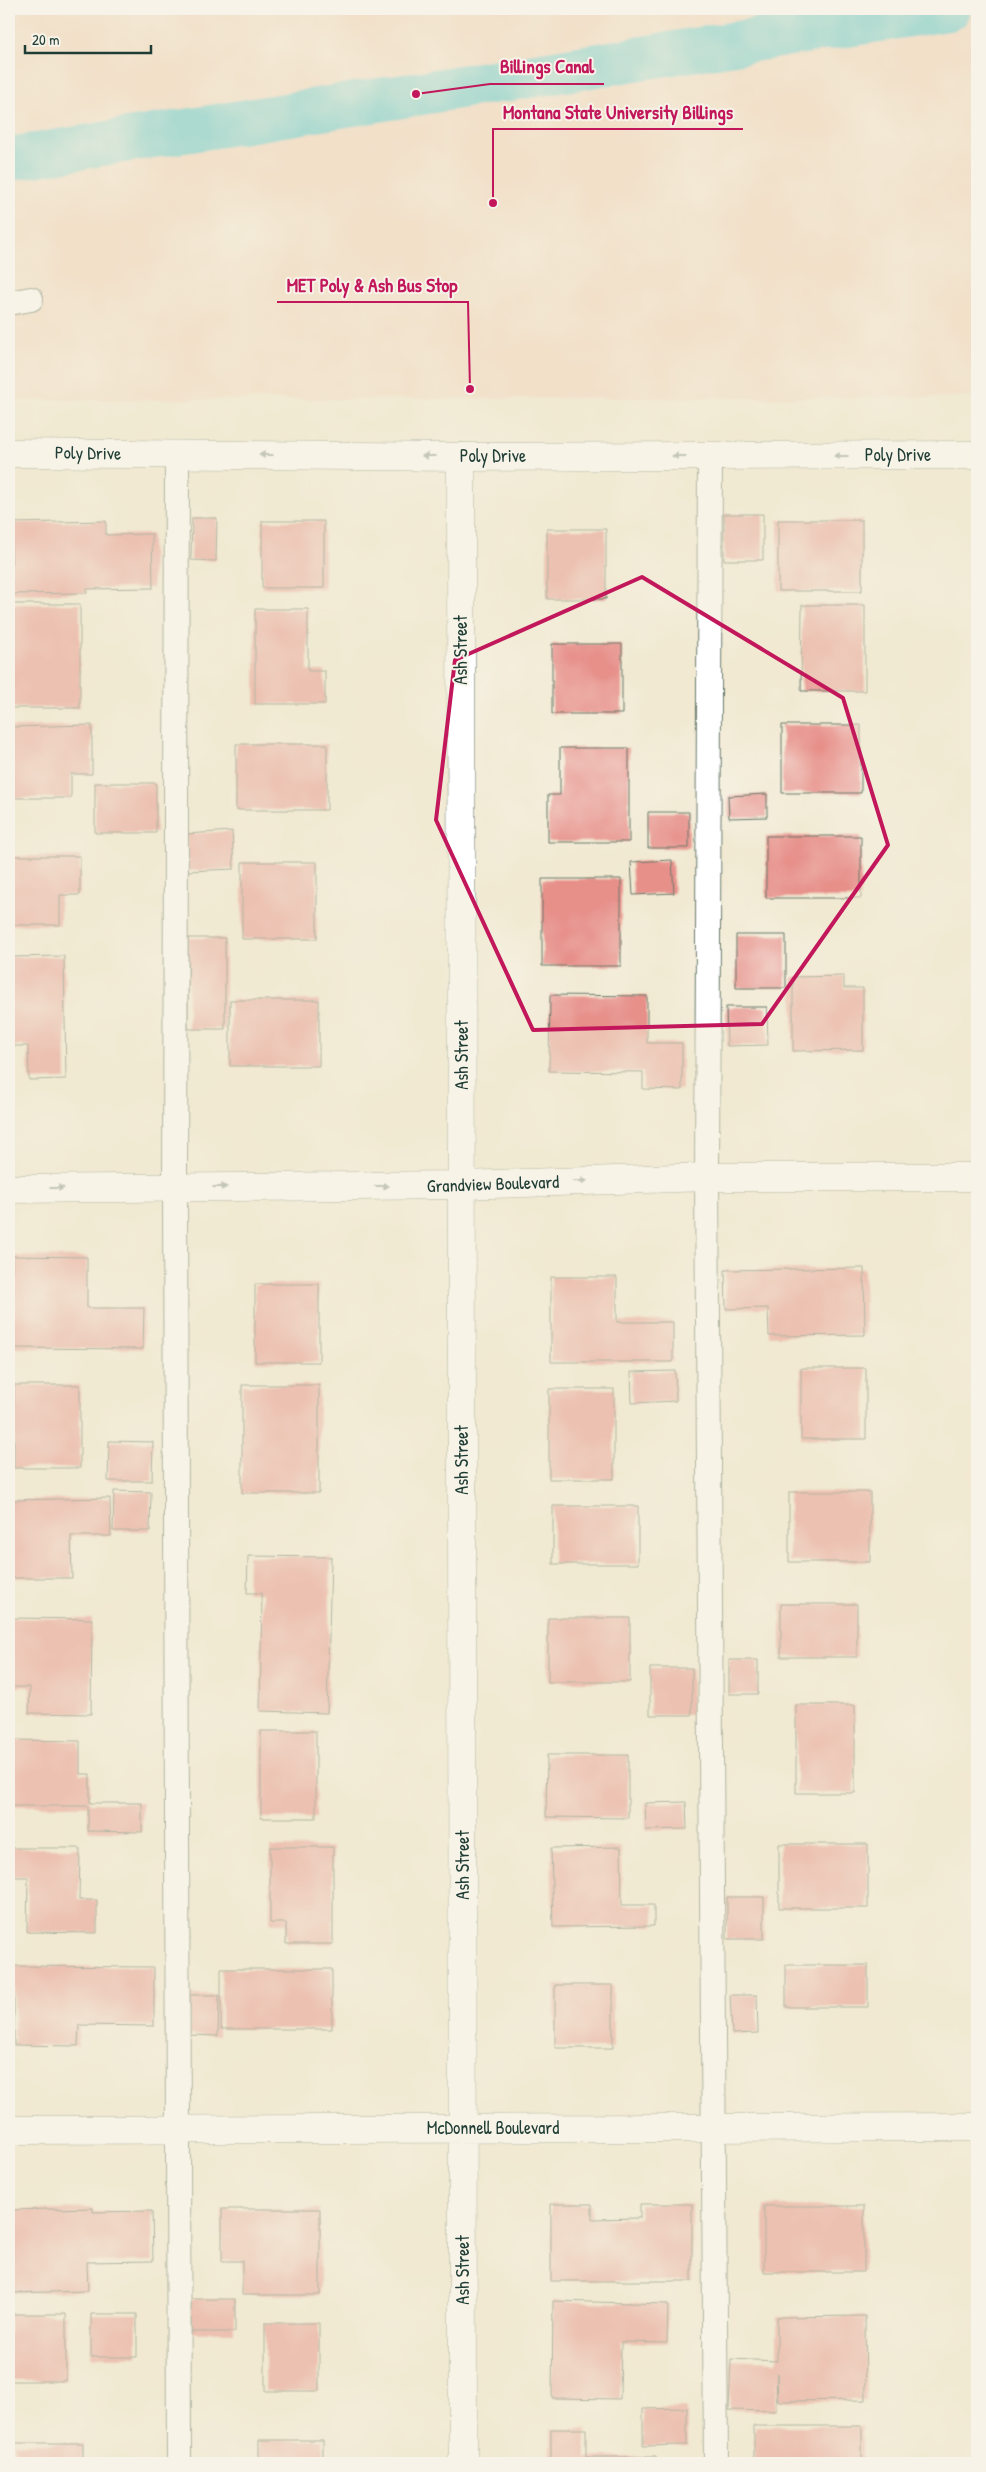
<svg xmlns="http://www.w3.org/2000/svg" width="986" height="2472" font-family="'Patrick Hand',sans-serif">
  <rect width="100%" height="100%" fill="#f7f3e8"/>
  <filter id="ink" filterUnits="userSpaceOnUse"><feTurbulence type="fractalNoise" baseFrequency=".02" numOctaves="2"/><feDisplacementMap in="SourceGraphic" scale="10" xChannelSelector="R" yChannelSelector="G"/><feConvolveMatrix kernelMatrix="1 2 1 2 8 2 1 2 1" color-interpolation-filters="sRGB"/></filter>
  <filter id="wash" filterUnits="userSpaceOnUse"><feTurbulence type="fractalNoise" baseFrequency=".0096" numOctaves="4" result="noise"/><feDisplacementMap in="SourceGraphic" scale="20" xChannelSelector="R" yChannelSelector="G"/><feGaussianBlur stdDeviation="1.12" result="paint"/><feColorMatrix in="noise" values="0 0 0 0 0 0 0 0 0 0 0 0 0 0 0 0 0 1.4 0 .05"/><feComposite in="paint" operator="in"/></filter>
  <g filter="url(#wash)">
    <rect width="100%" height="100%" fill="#f1e9d2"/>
    <path fill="#f3d4be" d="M 9,9 L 977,9 L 977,397 L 9,400 Z"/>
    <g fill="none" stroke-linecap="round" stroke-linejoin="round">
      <path stroke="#5bc8ce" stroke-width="44" d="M 9,159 L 949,9"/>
    </g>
    <g id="blocks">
      <path fill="#e7908a" d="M 724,514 L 763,514 L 763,560 L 724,560 Z
        M 192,518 L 217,518 L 216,561 L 191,560 Z
        M 778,520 L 862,520 L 862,591 L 778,591 Z
        M 106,521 L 106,535 L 152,534 L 153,588 L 86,589 L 87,593 L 12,594 L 11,523 Z
        M 262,521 L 324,521 L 324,588 L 262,588 Z
        M 547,529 L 606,529 L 606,599 L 547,599 Z
        M 9,604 L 80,604 L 80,708 L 9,708 Z
        M 802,605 L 865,605 L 865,691 L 801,691 Z
        M 255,609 L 308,609 L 308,671 L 325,671 L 325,704 L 255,704 Z
        M 552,644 L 622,644 L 622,714 L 552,714 Z
        M 92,725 L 92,774 L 71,774 L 71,798 L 9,798 L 9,727 Z
        M 782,725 L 861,725 L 861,793 L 782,793 Z
        M 236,744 L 327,744 L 327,810 L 236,810 Z
        M 560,748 L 629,748 L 629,842 L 548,842 L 548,795 L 560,795 Z
        M 95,783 L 156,783 L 156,833 L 95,833 Z
        M 767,794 L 767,817 L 729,818 L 728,796 Z
        M 648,812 L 689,812 L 689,848 L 648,848 Z
        M 232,831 L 234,869 L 188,871 L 186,834 Z
        M 766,836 L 861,836 L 861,898 L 766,898 Z
        M 11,856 L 80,856 L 80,895 L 60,895 L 60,925 L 11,925 Z
        M 672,860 L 674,893 L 633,895 L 631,862 Z
        M 242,862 L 317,862 L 317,939 L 242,939 Z
        M 542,879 L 621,879 L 621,966 L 542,966 Z
        M 736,935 L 786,935 L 786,988 L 736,988 Z
        M 188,938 L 225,938 L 225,1029 L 188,1029 Z
        M 64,956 L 66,1079 L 29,1080 L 28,1046 L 9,1046 L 9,957 Z
        M 844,976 L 844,988 L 863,988 L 863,1050 L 793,1051 L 793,977 Z
        M 550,995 L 647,996 L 647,1043 L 682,1043 L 682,1090 L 643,1089 L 643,1072 L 549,1071 Z
        M 230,1000 L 319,1000 L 319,1066 L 230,1066 Z
        M 726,1007 L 767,1007 L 768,1045 L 727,1046 Z
        M 12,1256 L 87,1257 L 87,1308 L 144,1308 L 143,1349 L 12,1348 Z
        M 864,1268 L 865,1335 L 769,1336 L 768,1308 L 726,1309 L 725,1270 Z
        M 551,1277 L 617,1277 L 617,1322 L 673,1322 L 673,1362 L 551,1362 Z
        M 255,1284 L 319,1284 L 319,1362 L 255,1362 Z
        M 801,1368 L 866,1368 L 866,1439 L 801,1439 Z
        M 675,1371 L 676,1401 L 632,1403 L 631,1372 Z
        M 14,1385 L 80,1385 L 80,1468 L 14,1468 Z
        M 242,1385 L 319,1385 L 319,1493 L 242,1493 Z
        M 549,1389 L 614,1389 L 614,1479 L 549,1479 Z
        M 109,1441 L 153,1442 L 152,1481 L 108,1481 Z
        M 114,1491 L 151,1492 L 150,1531 L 113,1531 Z
        M 789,1492 L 870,1492 L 870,1562 L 789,1562 Z
        M 110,1498 L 111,1536 L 71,1536 L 72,1578 L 9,1578 L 9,1500 Z
        M 553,1506 L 638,1506 L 638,1564 L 553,1564 Z
        M 248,1556 L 331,1557 L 327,1713 L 260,1711 L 262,1593 L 247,1593 Z
        M 781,1604 L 857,1604 L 857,1657 L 781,1657 Z
        M 9,1618 L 92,1619 L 91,1714 L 29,1713 L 30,1687 L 9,1687 Z
        M 548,1618 L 630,1618 L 630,1682 L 548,1682 Z
        M 729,1660 L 758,1660 L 758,1694 L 729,1694 Z
        M 650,1668 L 692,1668 L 692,1715 L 650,1715 Z
        M 796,1705 L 855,1705 L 855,1793 L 796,1793 Z
        M 261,1731 L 316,1731 L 316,1818 L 261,1818 Z
        M 9,1740 L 80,1741 L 80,1774 L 90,1774 L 90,1803 L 142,1803 L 142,1832 L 88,1831 L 88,1806 L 9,1806 Z
        M 547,1755 L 628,1755 L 628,1818 L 546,1817 Z
        M 686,1802 L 687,1829 L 646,1830 L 645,1803 Z
        M 779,1844 L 868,1844 L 868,1908 L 779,1908 Z
        M 270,1847 L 333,1847 L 333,1944 L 286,1944 L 286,1923 L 270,1923 Z
        M 621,1847 L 622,1905 L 654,1905 L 654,1926 L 553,1927 L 551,1848 Z
        M 9,1848 L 80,1848 L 79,1900 L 97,1900 L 97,1933 L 27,1932 L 28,1877 L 9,1877 Z
        M 727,1897 L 764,1897 L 764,1939 L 727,1939 Z
        M 786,1965 L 868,1965 L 868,2007 L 786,2007 Z
        M 14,1966 L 154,1967 L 154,2026 L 79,2025 L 78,2046 L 14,2045 Z
        M 221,1969 L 332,1969 L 332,2029 L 221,2029 Z
        M 555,1985 L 613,1985 L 613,2048 L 555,2048 Z
        M 190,1995 L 219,1995 L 218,2036 L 189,2035 Z
        M 730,1995 L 757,1995 L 758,2033 L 732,2034 Z
        M 551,2204 L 592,2204 L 592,2219 L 640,2218 L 640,2204 L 692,2204 L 692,2281 L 551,2281 Z
        M 764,2206 L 864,2206 L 864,2272 L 764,2272 Z
        M 93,2208 L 93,2212 L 152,2211 L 153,2261 L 87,2262 L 88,2291 L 10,2293 L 9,2210 Z
        M 222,2209 L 320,2209 L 320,2295 L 242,2295 L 242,2261 L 222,2261 Z
        M 191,2299 L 235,2299 L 235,2332 L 191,2332 Z
        M 553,2301 L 668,2304 L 667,2343 L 621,2342 L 620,2399 L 552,2398 Z
        M 9,2314 L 66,2314 L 66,2381 L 9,2381 Z
        M 91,2314 L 137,2314 L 137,2357 L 91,2357 Z
        M 865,2316 L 866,2400 L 778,2401 L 777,2373 L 776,2411 L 729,2410 L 731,2359 L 777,2361 L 777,2317 Z
        M 265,2323 L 319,2323 L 319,2391 L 265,2391 Z
        M 687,2408 L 687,2445 L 643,2446 L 643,2409 Z
        M 754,2426 L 862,2426 L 862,2463 L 754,2463 Z
        M 551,2429 L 586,2429 L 586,2457 L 656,2457 L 656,2463 L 551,2463 Z
        M 259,2440 L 323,2440 L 323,2463 L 259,2463 Z
        M 14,2443 L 83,2443 L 83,2463 L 14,2463 Z"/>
    </g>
  </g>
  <g filter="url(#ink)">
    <use href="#blocks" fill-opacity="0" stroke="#68796b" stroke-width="1"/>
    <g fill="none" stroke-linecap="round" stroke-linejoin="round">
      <defs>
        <path id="service" d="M 9,303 L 31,299
          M 177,454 L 175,1187 L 179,2463
          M 710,456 L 707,1177 L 716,2463"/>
        <path id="minor" d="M 461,457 L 463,2463
          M 9,2130 L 977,2127"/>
        <path id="tertiary" d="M 9,453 L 461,457 L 977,455
          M 9,1189 L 462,1185 L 707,1177 L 977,1177"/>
      </defs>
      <use href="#service" stroke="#68796b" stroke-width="26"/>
      <use href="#minor" stroke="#68796b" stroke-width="29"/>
      <use href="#tertiary" stroke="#68796b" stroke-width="29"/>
      <use href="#service" stroke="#fff" stroke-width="24"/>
      <use href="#minor" stroke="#fff" stroke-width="28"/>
      <use href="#tertiary" stroke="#fff" stroke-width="28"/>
    </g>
    <defs><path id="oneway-solid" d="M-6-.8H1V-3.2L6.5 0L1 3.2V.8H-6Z" transform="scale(1.25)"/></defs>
    <g fill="#8f9e9a">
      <use href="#oneway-solid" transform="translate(266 455) rotate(-180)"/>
      <use href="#oneway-solid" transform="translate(429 456) rotate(-180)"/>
      <use href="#oneway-solid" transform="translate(679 456) rotate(180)"/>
      <use href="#oneway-solid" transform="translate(841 456) rotate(180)"/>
      <use href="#oneway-solid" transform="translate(580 1181) rotate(-2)"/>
      <use href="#oneway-solid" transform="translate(382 1186)"/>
      <use href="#oneway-solid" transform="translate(220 1187)"/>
      <use href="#oneway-solid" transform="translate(57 1188)"/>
    </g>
  </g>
  <path d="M0 0H986V2472H0ZM 642,577 L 843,698 L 888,845 L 762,1024 L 533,1030 L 436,820 L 455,660 Z" fill="#f1e9d2" fill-opacity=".55" fill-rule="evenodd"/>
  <path fill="none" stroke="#c2185b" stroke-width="4" stroke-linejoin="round" d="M 642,577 L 843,698 L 888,845 L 762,1024 L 533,1030 L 436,820 L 455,660 Z"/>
  <g text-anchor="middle" stroke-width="4" stroke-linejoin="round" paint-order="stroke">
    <g font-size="18" fill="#1f3d34" stroke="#f7f3e8">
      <text transform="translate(88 453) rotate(1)" y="6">Poly Drive</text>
      <text x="898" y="461">Poly Drive</text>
      <text x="493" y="462">Poly Drive</text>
      <text transform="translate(461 650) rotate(-90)" y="6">Ash Street</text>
      <text transform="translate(462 1055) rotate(-90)" y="6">Ash Street</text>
      <text transform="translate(493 1184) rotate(-2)" y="6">Grandview Boulevard</text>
      <text transform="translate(462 1460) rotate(-90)" y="6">Ash Street</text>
      <text transform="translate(463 1865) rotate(-90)" y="6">Ash Street</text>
      <text x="493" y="2134">McDonnell Boulevard</text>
      <text transform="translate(463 2270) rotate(-90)" y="6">Ash Street</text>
    </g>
  </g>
  <path fill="none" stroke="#c2185b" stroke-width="2" d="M416 94L490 84H604M493 203L493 129H743M470 389L468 302H277"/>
  <g fill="#c2185b" stroke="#f7f3e8" stroke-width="2">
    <circle cx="416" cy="94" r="5"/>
    <circle cx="493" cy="203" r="5"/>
    <circle cx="470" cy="389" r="5"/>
  </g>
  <g font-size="19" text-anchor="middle" font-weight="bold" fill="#c2185b" stroke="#f7f3e8" stroke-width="4" stroke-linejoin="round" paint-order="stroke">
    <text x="547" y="73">Billings Canal</text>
    <text x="618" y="119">Montana State University Billings</text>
    <text x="372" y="292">MET Poly &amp; Ash Bus Stop</text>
  </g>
  <rect width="986" height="2472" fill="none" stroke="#f7f3e8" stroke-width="30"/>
  <path d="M25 45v8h126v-8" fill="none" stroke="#1f3d34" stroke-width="2.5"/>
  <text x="32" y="45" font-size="15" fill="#1f3d34" stroke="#f7f3e8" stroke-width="4" paint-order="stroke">20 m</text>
</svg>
